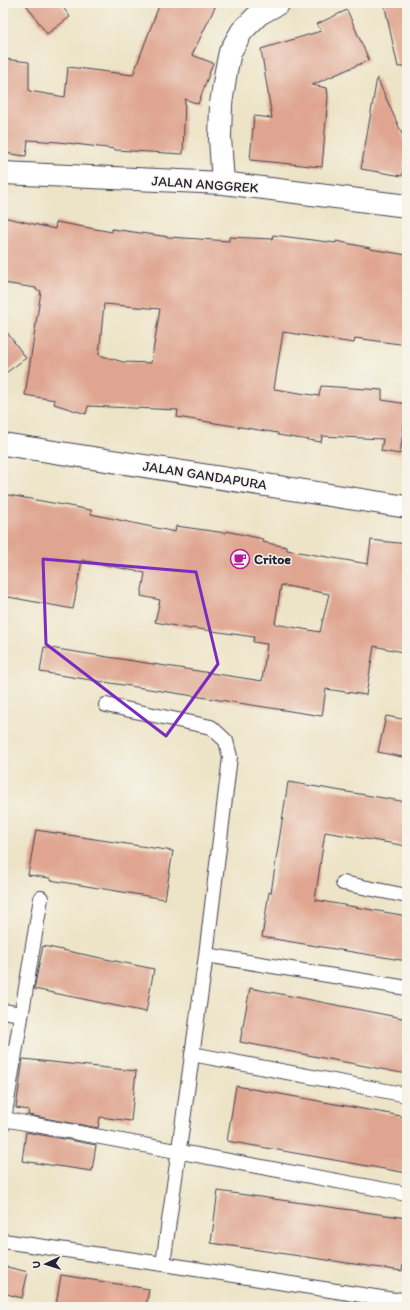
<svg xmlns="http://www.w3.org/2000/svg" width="410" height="1310" font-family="Itim,sans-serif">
  <rect width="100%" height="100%" fill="#f7f3e8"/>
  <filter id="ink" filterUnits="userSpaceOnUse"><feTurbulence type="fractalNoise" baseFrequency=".025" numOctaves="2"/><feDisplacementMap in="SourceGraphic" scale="8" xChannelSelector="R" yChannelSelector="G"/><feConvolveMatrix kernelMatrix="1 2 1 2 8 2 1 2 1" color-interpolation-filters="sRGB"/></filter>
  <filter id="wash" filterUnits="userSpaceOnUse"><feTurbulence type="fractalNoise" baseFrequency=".012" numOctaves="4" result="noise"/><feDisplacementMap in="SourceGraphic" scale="16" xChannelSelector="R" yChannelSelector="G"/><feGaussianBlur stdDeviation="0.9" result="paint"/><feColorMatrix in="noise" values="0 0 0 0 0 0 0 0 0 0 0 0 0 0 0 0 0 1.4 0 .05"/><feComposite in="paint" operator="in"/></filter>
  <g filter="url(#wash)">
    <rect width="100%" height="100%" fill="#ede4c7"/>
    <g id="blocks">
      <path fill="#dfa590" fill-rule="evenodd" d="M 25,3 L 60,3 L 70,17 L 47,34 Z
        M 160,3 L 217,3 L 192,55 L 213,63 L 198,104 L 185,99 L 183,154 L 115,150 L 115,149 L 59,142 L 28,140 L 26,156 L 3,153 L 3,59 L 29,62 L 29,91 L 65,97 L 68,67 L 133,75 Z
        M 384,3 L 407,3 L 407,66 L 398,67 Z
        M 347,10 L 369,60 L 312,85 L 327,88 L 328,96 L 322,167 L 250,160 L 254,116 L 272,118 L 261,49 L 321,31 L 317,24 Z
        M 377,78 L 407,145 L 402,176 L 361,169 Z
        M 3,217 L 55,229 L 56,222 L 112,232 L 112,229 L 169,237 L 229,241 L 229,237 L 272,239 L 273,235 L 336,243 L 336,241 L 370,248 L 370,249 L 407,255 L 407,345 L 355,338 L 354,343 L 283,332 L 274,389 L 319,396 L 321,386 L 382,390 L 382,400 L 407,404 L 400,454 L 381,451 L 383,439 L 322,436 L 321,442 L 278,435 L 278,433 L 177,417 L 178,410 L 88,406 L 86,414 L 54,404 L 55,400 L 25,395 L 41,291 L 36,290 L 36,288 L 3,283 ZM 104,304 L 160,309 L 151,363 L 123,362 L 99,355 Z
        M 3,327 L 26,358 L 3,375 Z
        M 3,494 L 91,510 L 91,514 L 175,532 L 176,526 L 226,533 L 226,531 L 263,539 L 262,542 L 287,547 L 287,550 L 368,564 L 371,540 L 407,544 L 407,653 L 374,646 L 366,695 L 326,689 L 322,716 L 40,672 L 44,647 L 262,681 L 267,644 L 253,642 L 254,637 L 192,628 L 191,629 L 155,622 L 160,600 L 141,596 L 145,573 L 82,560 L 73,609 L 3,596 ZM 281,585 L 329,594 L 320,632 L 275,624 Z
        M 386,716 L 407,720 L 407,758 L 378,752 Z
        M 288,782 L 407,802 L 407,846 L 325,832 L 315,900 L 407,916 L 407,961 L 262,937 L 269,892 L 271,893 Z
        M 36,830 L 173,851 L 165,899 L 50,880 L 50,878 L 28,875 Z
        M 43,946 L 154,969 L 146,1012 L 34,989 Z
        M 250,988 L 407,1019 L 407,1074 L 240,1042 Z
        M 23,1059 L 136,1071 L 131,1121 L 100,1117 L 98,1128 L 28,1115 L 29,1110 L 16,1108 Z
        M 236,1086 L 407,1117 L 407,1173 L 227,1141 Z
        M 26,1132 L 96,1145 L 92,1171 L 22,1161 Z
        M 218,1191 L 407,1218 L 407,1238 L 402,1271 L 211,1243 Z
        M 3,1266 L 28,1272 L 22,1298 L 3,1293 Z
        M 61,1275 L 149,1289 L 146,1307 L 70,1307 L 56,1305 Z"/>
    </g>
  </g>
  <g filter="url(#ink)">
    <use href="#blocks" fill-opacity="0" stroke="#403f50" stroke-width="1"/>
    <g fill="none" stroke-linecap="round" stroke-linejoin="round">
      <defs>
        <path id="lane" d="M 106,705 L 211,727 L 226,741 L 230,757 L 206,955 L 163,1264
          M 343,883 L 407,896
          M 206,955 L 407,988
          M 3,1011 L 21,1014
          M 192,1054 L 407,1095
          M 4,1119 L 407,1194
          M 3,1125 L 41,898
          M 3,1241 L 163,1264 L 394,1300 L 407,1299"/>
        <path id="street" d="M 3,173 L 223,183 L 407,206
          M 223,183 L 220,138 L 221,104 L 226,71 L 230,52 L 242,31 L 259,14 L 279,3"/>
        <path id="secondary" d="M 3,444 L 407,507"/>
      </defs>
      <use href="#lane" stroke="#403f50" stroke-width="16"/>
      <use href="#street" stroke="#403f50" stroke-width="24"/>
      <use href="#secondary" stroke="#403f50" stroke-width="24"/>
      <use href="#lane" stroke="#fff" stroke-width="14"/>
      <use href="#street" stroke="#fff" stroke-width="22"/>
      <use href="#secondary" stroke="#fff" stroke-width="22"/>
    </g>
  </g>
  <path fill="none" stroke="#7b2cbf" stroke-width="3" stroke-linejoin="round" d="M 43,559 L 196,572 L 218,664 L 166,736 L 46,644 Z"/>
  <defs>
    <symbol id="cafe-ring" viewBox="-11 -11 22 22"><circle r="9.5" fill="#f7f3e8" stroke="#b5179e" stroke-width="1.5"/><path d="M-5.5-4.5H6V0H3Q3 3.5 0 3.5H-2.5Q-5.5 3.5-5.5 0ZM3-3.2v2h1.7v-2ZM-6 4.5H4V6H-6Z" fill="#b5179e"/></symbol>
  </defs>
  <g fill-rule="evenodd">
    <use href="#cafe-ring" x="229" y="548" width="22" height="22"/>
  </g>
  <g text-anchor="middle" stroke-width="3" stroke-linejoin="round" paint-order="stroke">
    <g font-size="14" fill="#22223b" stroke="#f7f3e8">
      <text transform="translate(205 184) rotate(4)" y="5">JALAN ANGGREK</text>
      <text transform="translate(205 475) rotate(9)" y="5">JALAN GANDAPURA</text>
    </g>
    <g font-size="14" font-weight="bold" fill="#22223b" stroke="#f7f3e8" text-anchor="start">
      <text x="254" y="564">Critoe</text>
    </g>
  </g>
  <rect width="410" height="1310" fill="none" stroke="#f7f3e8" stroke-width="16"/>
  <g transform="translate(46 1264) rotate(266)" stroke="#f7f3e8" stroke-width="3" paint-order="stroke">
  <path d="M0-3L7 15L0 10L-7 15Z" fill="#22223b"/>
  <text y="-6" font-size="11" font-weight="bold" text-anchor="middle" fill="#22223b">U</text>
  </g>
</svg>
